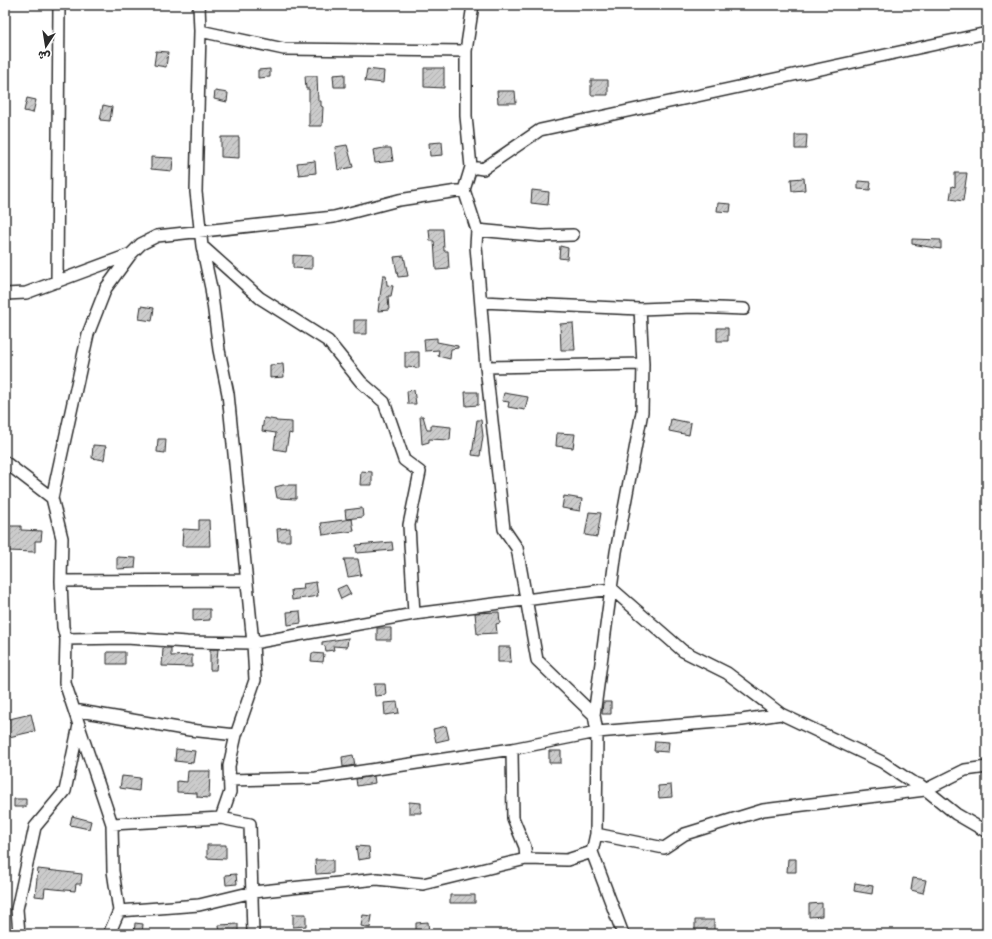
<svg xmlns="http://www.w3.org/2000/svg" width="992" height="939" font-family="'Playpen Sans','Playpen Sans Arabic',sans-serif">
  <defs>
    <pattern id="building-hatch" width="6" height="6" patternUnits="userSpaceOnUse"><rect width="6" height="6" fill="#cbcbcb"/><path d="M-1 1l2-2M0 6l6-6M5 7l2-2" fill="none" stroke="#aeaeae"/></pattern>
  </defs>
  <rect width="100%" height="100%" fill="#fff"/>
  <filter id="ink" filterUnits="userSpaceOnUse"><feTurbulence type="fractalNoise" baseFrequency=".025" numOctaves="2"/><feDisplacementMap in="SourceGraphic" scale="8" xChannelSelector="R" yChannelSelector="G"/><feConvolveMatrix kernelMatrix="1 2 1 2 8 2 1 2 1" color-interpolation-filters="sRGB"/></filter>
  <g filter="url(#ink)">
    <path fill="url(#building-hatch)" stroke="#2b2b2b" d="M 156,51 L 168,52 L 166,67 L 154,65 Z
      M 424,68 L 444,68 L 444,88 L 424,87 Z
      M 270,69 L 270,77 L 258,78 L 258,70 Z
      M 367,69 L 384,71 L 383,83 L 365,81 Z
      M 345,74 L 345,87 L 334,87 L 333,75 Z
      M 305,76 L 317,76 L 318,101 L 321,101 L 321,106 L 323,107 L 322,126 L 309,126 L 309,89 L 306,89 Z
      M 591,80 L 608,80 L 608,95 L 591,95 Z
      M 215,91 L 228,93 L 227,102 L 214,99 Z
      M 497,91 L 515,91 L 516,103 L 498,103 Z
      M 27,98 L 36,100 L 33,113 L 24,111 Z
      M 103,105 L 112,107 L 110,121 L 100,120 Z
      M 795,135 L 807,135 L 806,149 L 795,149 Z
      M 221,137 L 239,137 L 239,158 L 221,157 Z
      M 442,142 L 443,155 L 430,156 L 429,143 Z
      M 347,145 L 353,167 L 338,170 L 335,147 Z
      M 384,148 L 391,148 L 393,161 L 375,163 L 373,150 Z
      M 151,157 L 173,158 L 172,171 L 151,169 Z
      M 315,161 L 316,173 L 299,175 L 297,163 Z
      M 955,173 L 967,173 L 963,201 L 950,199 L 952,186 L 955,187 Z
      M 804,178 L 805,190 L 792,191 L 791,179 Z
      M 858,181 L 871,182 L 870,190 L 858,189 Z
      M 532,190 L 549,192 L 548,205 L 531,203 Z
      M 718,203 L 731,204 L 730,212 L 717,211 Z
      M 429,229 L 443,229 L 444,251 L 448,251 L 449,269 L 436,270 L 434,241 L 430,241 Z
      M 912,239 L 941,240 L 941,249 L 912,244 Z
      M 560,246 L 568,248 L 567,259 L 559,258 Z
      M 293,255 L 312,256 L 312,269 L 293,268 Z
      M 404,256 L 408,276 L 398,277 L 394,257 Z
      M 383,275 L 386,275 L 387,285 L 393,286 L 391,296 L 388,296 L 389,310 L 378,311 Z
      M 141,306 L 154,308 L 152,321 L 139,319 Z
      M 354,320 L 367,320 L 367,334 L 354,334 Z
      M 573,323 L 575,350 L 561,350 L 560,324 Z
      M 717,328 L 728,328 L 728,341 L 717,341 Z
      M 437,338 L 437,342 L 458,346 L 458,348 L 451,349 L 450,359 L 438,356 L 439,350 L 425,351 L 424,339 Z
      M 405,352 L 419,352 L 419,368 L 405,367 Z
      M 283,364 L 284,377 L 270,378 L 270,365 Z
      M 414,390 L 416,404 L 408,404 L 407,391 Z
      M 465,392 L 478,392 L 478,405 L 466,406 Z
      M 504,393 L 528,397 L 525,410 L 508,407 L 509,402 L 502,401 Z
      M 420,416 L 423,416 L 427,430 L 431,430 L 431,425 L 451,427 L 450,440 L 429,439 L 429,442 L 422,444 Z
      M 264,418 L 276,420 L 276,421 L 292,422 L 292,434 L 289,433 L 286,451 L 274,449 L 276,433 L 262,431 Z
      M 671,419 L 691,423 L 689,435 L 669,431 Z
      M 477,420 L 481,420 L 483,436 L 480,456 L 472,455 Z
      M 557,433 L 575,434 L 573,448 L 556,446 Z
      M 158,439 L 166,439 L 165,453 L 157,452 Z
      M 93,445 L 106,446 L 104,460 L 92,458 Z
      M 361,471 L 372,472 L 372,485 L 360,485 Z
      M 283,485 L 296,485 L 296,499 L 277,498 L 275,487 Z
      M 564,496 L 582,499 L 580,511 L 562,508 Z
      M 362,508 L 363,517 L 346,519 L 345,510 Z
      M 589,512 L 601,513 L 597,537 L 585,535 Z
      M 352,519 L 354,531 L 323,535 L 321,523 Z
      M 199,520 L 209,520 L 210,546 L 182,546 L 183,529 L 199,530 Z
      M 9,526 L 21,526 L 21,530 L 42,531 L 41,541 L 35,541 L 35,552 L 8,551 Z
      M 290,528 L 290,541 L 278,541 L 277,529 Z
      M 392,542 L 393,550 L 357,553 L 356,545 Z
      M 117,557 L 136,558 L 135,568 L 117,569 Z
      M 344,559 L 358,559 L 361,575 L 348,577 Z
      M 316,582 L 318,596 L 292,600 L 291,590 L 304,589 L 303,584 Z
      M 346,585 L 351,594 L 341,599 L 337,589 Z
      M 193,609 L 210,609 L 210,620 L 193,621 Z
      M 300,611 L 301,623 L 288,625 L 287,612 Z
      M 499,612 L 500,623 L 496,624 L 497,633 L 477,634 L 475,613 Z
      M 377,628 L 391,628 L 391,640 L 377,640 Z
      M 348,638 L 347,647 L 333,646 L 334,650 L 326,651 L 325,646 L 322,645 L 322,642 Z
      M 498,647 L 510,647 L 511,662 L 498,662 Z
      M 163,648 L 171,648 L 171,656 L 192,655 L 192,667 L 162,666 Z
      M 210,649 L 218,649 L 216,670 L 210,670 Z
      M 107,652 L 125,652 L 125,664 L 107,664 Z
      M 312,653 L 324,654 L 323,662 L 311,661 Z
      M 374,684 L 385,684 L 386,695 L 375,696 Z
      M 397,702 L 399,713 L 385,715 L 384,703 Z
      M 603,702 L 611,702 L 611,714 L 602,714 Z
      M 31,714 L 35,731 L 9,737 L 7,729 L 5,730 L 5,720 Z
      M 446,726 L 449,739 L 436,742 L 433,729 Z
      M 655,741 L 669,742 L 668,752 L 654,751 Z
      M 176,749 L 195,751 L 193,763 L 175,761 Z
      M 549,751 L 561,751 L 561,763 L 549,763 Z
      M 353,755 L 355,765 L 343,767 L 342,757 Z
      M 188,771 L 210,771 L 209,798 L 197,797 L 197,793 L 177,792 L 177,781 L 187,782 Z
      M 122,776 L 140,778 L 139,791 L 120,788 Z
      M 374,776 L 375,783 L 357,786 L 356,779 Z
      M 671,785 L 672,797 L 659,798 L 658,786 Z
      M 14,799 L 26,799 L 26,807 L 14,807 Z
      M 409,802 L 421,803 L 421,813 L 409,813 Z
      M 72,816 L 91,821 L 89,829 L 70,825 Z
      M 207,845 L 226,845 L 226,859 L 207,858 Z
      M 356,846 L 369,847 L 370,858 L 358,860 Z
      M 788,859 L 796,859 L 796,872 L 787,872 Z
      M 315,860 L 333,860 L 333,873 L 316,874 Z
      M 38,869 L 82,874 L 81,884 L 76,884 L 75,891 L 45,888 L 44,897 L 35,896 Z
      M 236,874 L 237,884 L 226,885 L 225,875 Z
      M 913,878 L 926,880 L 923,893 L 911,890 Z
      M 855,883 L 873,886 L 872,894 L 854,891 Z
      M 450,895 L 475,895 L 475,903 L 450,903 Z
      M 822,903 L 822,916 L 809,917 L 809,904 Z
      M 293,914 L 306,914 L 306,926 L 293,927 Z
      M 363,915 L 372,916 L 370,928 L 361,926 Z
      M 695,920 L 714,920 L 714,932 L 695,932 Z
      M 428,922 L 429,934 L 416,934 L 416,923 Z
      M 135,923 L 143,924 L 142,934 L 134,934 Z
      M 238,924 L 238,934 L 220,934 L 219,925 Z"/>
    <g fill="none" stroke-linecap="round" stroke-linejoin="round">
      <defs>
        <path id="street" d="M 199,5 L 200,31 L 196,192 L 202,246 L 211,288 L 219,350 L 228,394 L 253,643 L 255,680 L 236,735 L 229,766 L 230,792 L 221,818
          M 473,5 L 466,51 L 466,116 L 471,167 L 464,190 L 477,230 L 476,246 L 486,367 L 504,529 L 517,548 L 537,660 L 594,715
          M 200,31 L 284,49 L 466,51
          M 471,167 L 483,169 L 540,130 L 987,33
          M 477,230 L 541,236 L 573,235
          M 57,282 L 59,5
          M 5,294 L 26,293 L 131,254 L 141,244 L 157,236 L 334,217 L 399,200 L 464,190
          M 481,302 L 640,309 L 693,307 L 744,309
          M 486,367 L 643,364
          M 5,462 L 52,498
          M 61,581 L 245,580
          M 414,614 L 612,589 L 683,651 L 727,673 L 781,714 L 882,762 L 912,782 L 920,785 L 956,814 L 987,832
          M 66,639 L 126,638 L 187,642 L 253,643 L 414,614 L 409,525 L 420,472 L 404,460 L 384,402 L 361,382 L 328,341 L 260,298 L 202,246
          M 74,710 L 190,730 L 236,735
          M 79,726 L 112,824 L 113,871 L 119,911 L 109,934
          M 512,749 L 597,732 L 742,720 L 781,714
          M 229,780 L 316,778 L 512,749 L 513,818 L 525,847 L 526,859
          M 112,824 L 221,818 L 250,824 L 253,934
          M 596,834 L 664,848 L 685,834 L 763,810 L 925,790 L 965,770 L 987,767
          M 119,911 L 199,905 L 253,892 L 377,879 L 423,884 L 526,859 L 567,860 L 592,852
          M 19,934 L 17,909 L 35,827 L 65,791 L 79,725 L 65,683 L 66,639 L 63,627 L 61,581 L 62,538 L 52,498 L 88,334 L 106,288 L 131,254
          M 623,934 L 592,852 L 596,834 L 597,732 L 594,715 L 616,552 L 642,412 L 643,364 L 640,309"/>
      </defs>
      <use href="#street" stroke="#2b2b2b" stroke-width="14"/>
      <use href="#street" stroke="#fff" stroke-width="11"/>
    </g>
  </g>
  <rect width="992" height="939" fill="none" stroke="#fff" stroke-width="20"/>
  <rect x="10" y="10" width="972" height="919" fill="none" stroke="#2b2b2b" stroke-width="1.5" filter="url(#ink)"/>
  <g transform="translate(46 46) rotate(192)" stroke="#ffffff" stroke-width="3" paint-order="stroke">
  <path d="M0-3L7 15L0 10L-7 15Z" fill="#2b2b2b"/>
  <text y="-6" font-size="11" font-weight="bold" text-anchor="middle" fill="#2b2b2b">ش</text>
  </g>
</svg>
